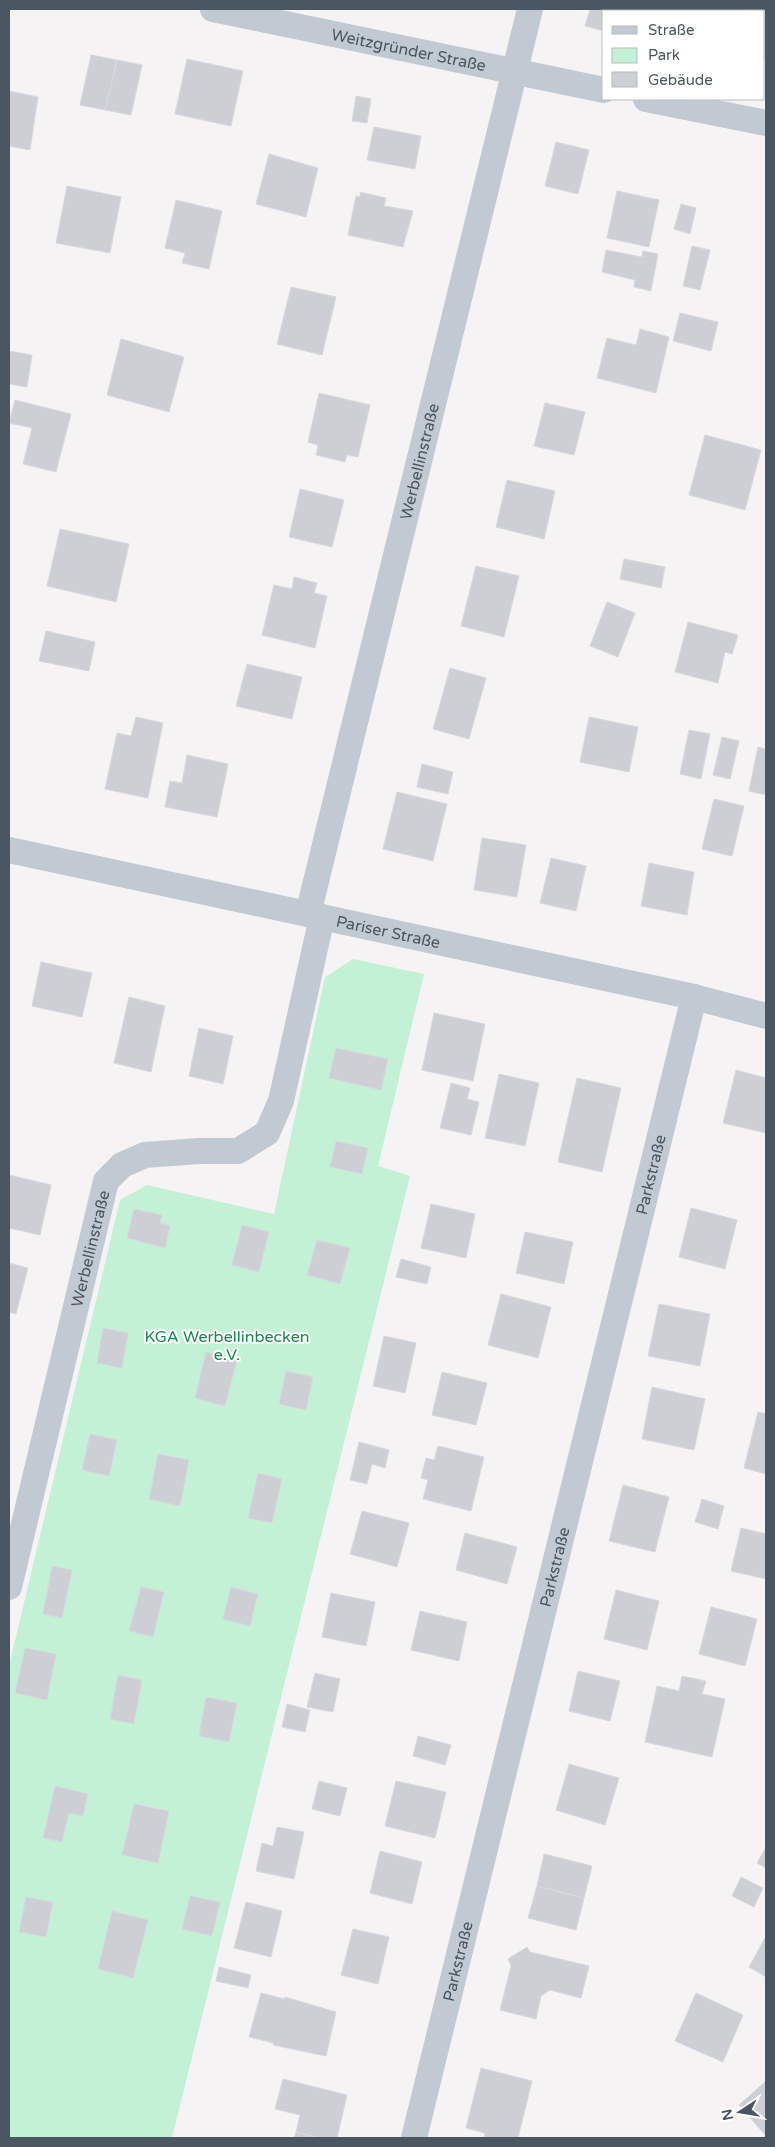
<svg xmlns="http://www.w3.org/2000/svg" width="775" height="2147" font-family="'Varela Round',sans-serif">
  <rect width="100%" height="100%" fill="#f5f3f3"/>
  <path fill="#c3f1d5" d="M 353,959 L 424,974 L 378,1166 L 410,1176 L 172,2138 L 9,2138 L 9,1666 L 120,1200 L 147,1185 L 274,1214 L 325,977 Z"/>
  <path fill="#cdcfd5" stroke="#d7d9de" d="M 590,9 L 641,9 L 641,11 L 604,11 L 604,31 L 585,26 Z
    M 744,9 L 766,9 L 766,59 L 764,59 L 764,11 L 743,11 Z
    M 91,55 L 117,60 L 105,110 L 80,105 Z
    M 187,59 L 243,71 L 231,126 L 175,114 Z
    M 117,60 L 142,65 L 131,115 L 105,110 Z
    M 9,91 L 38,97 L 30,150 L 9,146 Z
    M 356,96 L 371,99 L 367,123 L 352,121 Z
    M 374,127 L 421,136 L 415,169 L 367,160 Z
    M 556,142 L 589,150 L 578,194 L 545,186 Z
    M 269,154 L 318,168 L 306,217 L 256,204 Z
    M 67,186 L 121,197 L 110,253 L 56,243 Z
    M 617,191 L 659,200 L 649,247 L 607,238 Z
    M 360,192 L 386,198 L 384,206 L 413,211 L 403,247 L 348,235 L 356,196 L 360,197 Z
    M 176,200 L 222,211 L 209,269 L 182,263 L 185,253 L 165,248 Z
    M 681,204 L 696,208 L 690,234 L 674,229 Z
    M 692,246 L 710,250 L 700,290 L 683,286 Z
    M 606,250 L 642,257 L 643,251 L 658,254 L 651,291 L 634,287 L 635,280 L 602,272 Z
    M 291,287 L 336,297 L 322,355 L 277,344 Z
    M 680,313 L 718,322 L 711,351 L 673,341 Z
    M 640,329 L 669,337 L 656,393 L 597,378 L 607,338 L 636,345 Z
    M 121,339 L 184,357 L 169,412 L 107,395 Z
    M 9,351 L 32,355 L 27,387 L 9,384 Z
    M 319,393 L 370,405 L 358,457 L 347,455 L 345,462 L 316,455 L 318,445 L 308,442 Z
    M 15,400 L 71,414 L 56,472 L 23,464 L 32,428 L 9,423 Z
    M 545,403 L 585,412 L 574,455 L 534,446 Z
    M 705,435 L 761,450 L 745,510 L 689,495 Z
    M 507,480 L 555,491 L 544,539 L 496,527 Z
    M 300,489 L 344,500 L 332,547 L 289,537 Z
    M 60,529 L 129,544 L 116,602 L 47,586 Z
    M 624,559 L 665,567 L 661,588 L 620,579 Z
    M 476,566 L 519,576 L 504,637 L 461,626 Z
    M 294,577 L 317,583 L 314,593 L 327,596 L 315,648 L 262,635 L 274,585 L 292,589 Z
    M 607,602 L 635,613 L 618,657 L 590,646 Z
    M 688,622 L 738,635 L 732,654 L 725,652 L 718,683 L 675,672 Z
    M 46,631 L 95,642 L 89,671 L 39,661 Z
    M 247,664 L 302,677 L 292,719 L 236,706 Z
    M 450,668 L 486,678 L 469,739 L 433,729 Z
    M 136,717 L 163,723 L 148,798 L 105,789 L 117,733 L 131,736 Z
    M 589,717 L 638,727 L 629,772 L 580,762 Z
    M 689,730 L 710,734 L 701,779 L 680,774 Z
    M 722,737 L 739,741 L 730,779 L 713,775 Z
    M 758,747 L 766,749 L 766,795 L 749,791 Z
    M 187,755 L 228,764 L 217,817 L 165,807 L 170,781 L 182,783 Z
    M 422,764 L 453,772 L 448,794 L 417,787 Z
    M 397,792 L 447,804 L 433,861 L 383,849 Z
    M 714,799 L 744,806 L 732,856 L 702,849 Z
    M 482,838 L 526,845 L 517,897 L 474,890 Z
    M 551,858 L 586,866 L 576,911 L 540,903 Z
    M 649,863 L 694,872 L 687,915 L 641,906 Z
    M 41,962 L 92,973 L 82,1017 L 32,1006 Z
    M 129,997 L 165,1006 L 151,1072 L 114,1063 Z
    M 434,1013 L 485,1024 L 473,1081 L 422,1070 Z
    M 199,1028 L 233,1036 L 223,1084 L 189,1076 Z
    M 336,1048 L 388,1059 L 381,1090 L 329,1078 Z
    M 736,1070 L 766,1078 L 766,1133 L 723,1123 Z
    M 499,1074 L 539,1083 L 525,1146 L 485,1138 Z
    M 577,1078 L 621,1088 L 602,1172 L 558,1162 Z
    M 451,1083 L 470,1088 L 467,1099 L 479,1102 L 471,1135 L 440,1128 Z
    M 336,1141 L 368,1148 L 362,1174 L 330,1167 Z
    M 9,1175 L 51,1185 L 40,1235 L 9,1228 Z
    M 431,1204 L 475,1214 L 466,1258 L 421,1248 Z
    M 691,1208 L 737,1220 L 725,1269 L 679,1257 Z
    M 134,1209 L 162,1215 L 160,1223 L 170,1226 L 165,1248 L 127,1238 Z
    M 242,1225 L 269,1232 L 259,1272 L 232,1265 Z
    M 525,1232 L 573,1242 L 564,1284 L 516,1273 Z
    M 317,1240 L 350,1248 L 340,1284 L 307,1275 Z
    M 401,1259 L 431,1267 L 427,1284 L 396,1277 Z
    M 9,1263 L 28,1268 L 16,1314 L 9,1312 Z
    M 501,1294 L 551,1307 L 538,1358 L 488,1345 Z
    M 659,1304 L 710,1314 L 700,1366 L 648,1356 Z
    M 103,1328 L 128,1333 L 122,1368 L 97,1363 Z
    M 384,1336 L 416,1343 L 405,1393 L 373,1386 Z
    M 206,1352 L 237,1360 L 225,1406 L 195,1398 Z
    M 286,1371 L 313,1377 L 306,1410 L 279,1404 Z
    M 442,1372 L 487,1383 L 476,1425 L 432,1415 Z
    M 652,1387 L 705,1399 L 694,1450 L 642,1439 Z
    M 758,1412 L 766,1414 L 766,1474 L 744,1468 Z
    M 90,1434 L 117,1440 L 109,1476 L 82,1470 Z
    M 359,1442 L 389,1450 L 385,1468 L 372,1464 L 367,1484 L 350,1480 Z
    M 438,1446 L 484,1457 L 471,1511 L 423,1499 L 428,1480 L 421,1478 L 426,1458 L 434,1460 Z
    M 158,1454 L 189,1460 L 180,1506 L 149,1499 Z
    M 258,1473 L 282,1479 L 272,1523 L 248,1518 Z
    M 623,1485 L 669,1497 L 655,1552 L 609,1541 Z
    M 702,1499 L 724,1506 L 718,1529 L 695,1522 Z
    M 362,1511 L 409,1523 L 397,1567 L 350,1554 Z
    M 741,1528 L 766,1534 L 766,1579 L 731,1571 Z
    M 465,1533 L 517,1547 L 507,1584 L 456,1570 Z
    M 52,1566 L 72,1570 L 62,1618 L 43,1614 Z
    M 141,1587 L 164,1592 L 153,1637 L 129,1631 Z
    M 231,1587 L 258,1594 L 250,1626 L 223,1619 Z
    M 616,1590 L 659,1601 L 647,1650 L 604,1639 Z
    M 331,1593 L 375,1602 L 366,1646 L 322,1637 Z
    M 711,1607 L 757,1619 L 745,1666 L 699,1654 Z
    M 420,1611 L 467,1622 L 459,1661 L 411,1650 Z
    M 25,1648 L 56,1654 L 47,1700 L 15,1693 Z
    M 578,1671 L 620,1681 L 610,1721 L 569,1711 Z
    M 315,1673 L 340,1679 L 333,1712 L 307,1707 Z
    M 118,1675 L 142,1680 L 134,1724 L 110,1719 Z
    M 682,1676 L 706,1681 L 702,1694 L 725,1699 L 712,1757 L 645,1742 L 657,1686 L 679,1691 Z
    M 206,1697 L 237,1703 L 229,1742 L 199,1736 Z
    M 287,1704 L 310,1710 L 305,1732 L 282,1727 Z
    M 418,1736 L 451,1745 L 445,1765 L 413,1756 Z
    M 569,1764 L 619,1778 L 605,1825 L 556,1810 Z
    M 319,1781 L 347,1788 L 340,1816 L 312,1809 Z
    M 396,1781 L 446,1792 L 435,1838 L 385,1826 Z
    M 55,1786 L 88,1794 L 83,1816 L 69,1813 L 62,1842 L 43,1838 Z
    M 134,1804 L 169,1811 L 158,1863 L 122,1855 Z
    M 277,1827 L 304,1832 L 294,1879 L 256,1871 L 262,1843 L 273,1846 Z
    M 766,1847 L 766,1868 L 757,1863 Z
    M 380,1851 L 422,1862 L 412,1904 L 370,1893 Z
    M 544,1854 L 592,1866 L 584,1898 L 537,1886 Z
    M 741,1877 L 763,1888 L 754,1907 L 732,1896 Z
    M 537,1886 L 584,1898 L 576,1930 L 528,1918 Z
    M 190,1896 L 220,1902 L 212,1936 L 182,1929 Z
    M 26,1897 L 53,1902 L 46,1937 L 19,1932 Z
    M 246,1902 L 282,1911 L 271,1957 L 234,1948 Z
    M 112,1911 L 148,1920 L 133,1978 L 98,1969 Z
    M 353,1929 L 389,1937 L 378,1984 L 341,1975 Z
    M 766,1936 L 766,1977 L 749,1967 Z
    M 527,1947 L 530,1952 L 589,1966 L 581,1998 L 550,1990 L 541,1996 L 536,2019 L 500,2010 L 511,1966 L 508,1959 Z
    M 219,1967 L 251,1975 L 248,1988 L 216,1981 Z
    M 261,1993 L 285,1999 L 285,1997 L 336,2012 L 326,2056 L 273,2045 L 274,2043 L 249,2037 Z
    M 696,1993 L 743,2015 L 723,2062 L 675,2041 Z
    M 481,2068 L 532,2081 L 518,2138 L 484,2138 L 485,2133 L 466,2128 Z
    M 283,2079 L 347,2095 L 337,2138 L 319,2138 L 296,2132 L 300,2115 L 275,2109 Z
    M 766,2081 L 766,2136 L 739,2105 Z
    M 296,2132 L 319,2138 L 294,2138 Z"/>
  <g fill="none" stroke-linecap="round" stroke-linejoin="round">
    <g stroke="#c1cad2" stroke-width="26">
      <path id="s1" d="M 213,9 L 604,90"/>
      <path d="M 646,99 L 766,123"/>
      <path id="s2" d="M 9,850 L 694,997 L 766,1016"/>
      <path id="s3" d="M 308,914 L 530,9"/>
      <path id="s4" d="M 9,1587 L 106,1181 L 122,1165 L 145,1155 L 199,1151 L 238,1151 L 267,1133 L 281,1101 L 322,917"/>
      <path id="s5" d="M 414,2138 L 694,997"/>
    </g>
  </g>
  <g text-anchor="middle" stroke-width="4" stroke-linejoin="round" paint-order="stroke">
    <g font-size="16" fill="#4a5661" stroke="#fff">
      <text dy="6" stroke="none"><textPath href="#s1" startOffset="200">Weitzgründer Straße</textPath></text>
      <text dy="6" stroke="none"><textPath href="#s3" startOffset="466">Werbellinstraße</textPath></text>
      <text dy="6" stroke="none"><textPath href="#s2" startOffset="388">Pariser Straße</textPath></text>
      <text dy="6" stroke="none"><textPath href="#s5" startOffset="992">Parkstraße</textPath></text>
      <text dy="6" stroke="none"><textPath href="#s4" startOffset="348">Werbellinstraße</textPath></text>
      <text dy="6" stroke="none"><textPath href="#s5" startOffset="588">Parkstraße</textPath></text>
      <text dy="6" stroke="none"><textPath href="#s5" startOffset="182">Parkstraße</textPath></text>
    </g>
    <g font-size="16" fill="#17864f" stroke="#fff">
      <text x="227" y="1342">KGA Werbellinbecken<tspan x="227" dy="18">e.V.</tspan></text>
    </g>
  </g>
  <rect width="775" height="2147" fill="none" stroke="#4a5661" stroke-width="20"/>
  <rect x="602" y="10" width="162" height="90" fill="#ffffff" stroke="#b7bbc0"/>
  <rect x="612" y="26" width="25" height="8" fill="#c1cad2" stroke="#b7bbc0"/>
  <text x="648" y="35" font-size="15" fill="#4a5661">Straße</text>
  <rect x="612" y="48" width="25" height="15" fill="#c3f1d5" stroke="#b7bbc0"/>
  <text x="648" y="60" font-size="15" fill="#4a5661">Park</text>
  <rect x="612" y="72" width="25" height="15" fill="#cdcfd5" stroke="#b7bbc0"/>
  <text x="648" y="85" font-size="15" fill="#4a5661">Gebäude</text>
  <g transform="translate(740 2112) rotate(258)" stroke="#ffffff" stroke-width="4" paint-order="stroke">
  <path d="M0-4L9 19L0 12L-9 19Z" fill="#4a5661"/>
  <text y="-8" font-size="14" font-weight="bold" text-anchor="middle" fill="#4a5661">N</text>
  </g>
</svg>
